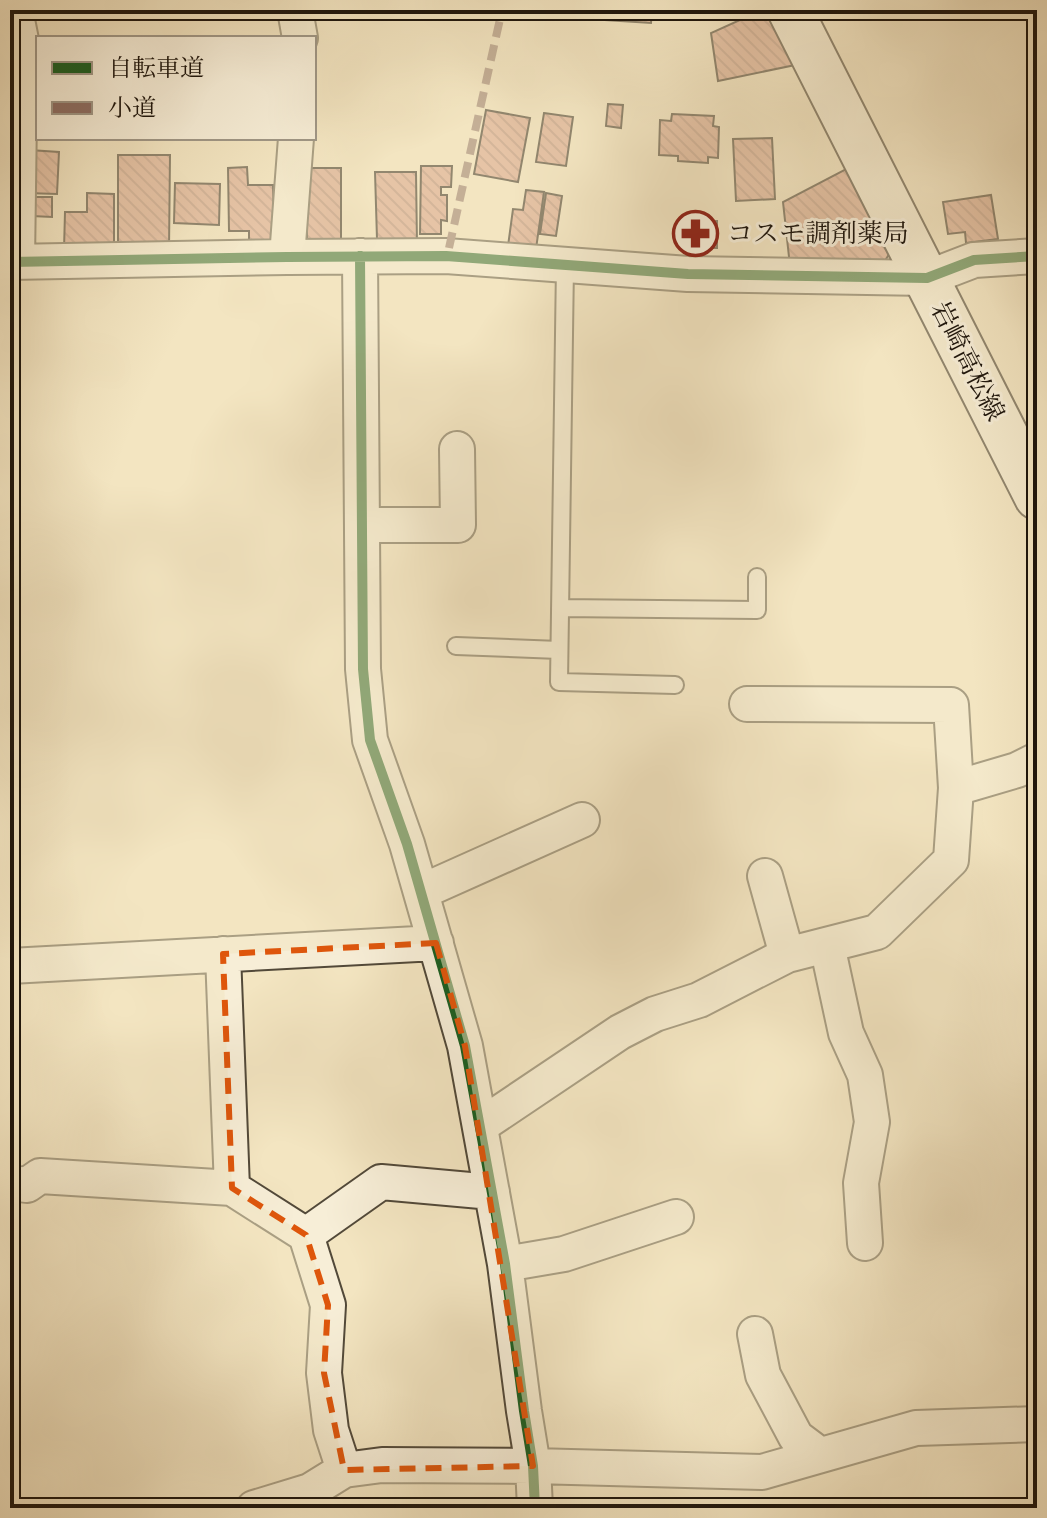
<svg xmlns="http://www.w3.org/2000/svg" width="1047" height="1518" font-family="'Libre Caslon Text','Noto Serif JP',serif">
  <defs>
    <pattern id="building-back-hatch" width="6" height="6" patternUnits="userSpaceOnUse" patternTransform="scale(2)"><rect width="6" height="6" fill="#d89b86"/><path d="M-1 5l2 2M0 0l6 6M5-1l2 2" fill="none" stroke="#af7d6c"/></pattern>
  </defs>
  <rect width="100%" height="100%" fill="#f3e5c1"/>
  <filter id="stains"><feTurbulence type="fractalNoise" baseFrequency=".0025" numOctaves="4"/><feColorMatrix values="0 0 0 0 .2 0 0 0 0 .09 0 0 0 0 .02 0 0 0 .5 -.17"/></filter>
  <radialGradient id="worn" r=".72"><stop offset=".6" stop-color="#630" stop-opacity="0"/><stop offset="1" stop-color="#630" stop-opacity=".3"/></radialGradient>
  <path fill="url(#building-back-hatch)" stroke="#1d150c" stroke-width="2" d="M 526,10 L 652,10 L 651,23 L 526,15 Z
    M 762,10 L 771,10 L 800,64 L 718,81 L 711,33 Z
    M 608,104 L 623,105 L 621,128 L 606,126 Z
    M 486,110 L 530,118 L 518,182 L 474,174 Z
    M 544,113 L 573,117 L 566,166 L 536,162 Z
    M 672,114 L 714,116 L 713,126 L 719,127 L 718,158 L 708,157 L 708,163 L 678,161 L 678,156 L 659,155 L 660,120 L 671,121 Z
    M 772,138 L 775,199 L 736,201 L 733,139 Z
    M 29,150 L 59,152 L 57,194 L 26,193 Z
    M 118,155 L 170,155 L 169,250 L 118,250 Z
    M 421,166 L 452,166 L 451,187 L 441,187 L 441,195 L 447,195 L 447,221 L 441,220 L 441,234 L 420,234 Z
    M 247,167 L 248,185 L 273,185 L 275,245 L 249,246 L 249,231 L 229,231 L 228,168 Z
    M 850,167 L 892,250 L 882,265 L 790,266 L 783,202 Z
    M 307,168 L 341,168 L 341,248 L 307,248 Z
    M 375,172 L 416,172 L 417,244 L 395,244 L 395,239 L 377,239 Z
    M 175,183 L 220,184 L 219,225 L 174,223 Z
    M 526,190 L 544,192 L 536,249 L 508,246 L 513,209 L 523,210 Z
    M 87,193 L 114,194 L 114,250 L 64,250 L 65,212 L 87,212 Z
    M 546,193 L 562,196 L 556,236 L 540,234 Z
    M 991,195 L 998,239 L 966,243 L 965,232 L 948,234 L 943,202 Z
    M 32,197 L 52,197 L 52,217 L 32,216 Z
    M 717,221 L 717,248 L 685,248 L 684,222 Z"/>
  <g fill="none" stroke-linecap="round" stroke-linejoin="round">
    <defs>
      <path id="lane" d="M 565,265 L 559,682 L 675,685
        M 560,608 L 757,610 L 757,577
        M 456,646 L 559,650"/>
      <path id="street" d="M 15,10 L 26,65 L 19,115 L 17,262
        M 295,10 L 300,38
        M 360,256 L 363,669 L 370,740 L 407,844 L 465,1046 L 505,1264 L 524,1411 L 533,1466 L 535,1508
        M 287,257 L 296,138
        M 10,262 L 287,257 L 446,256 L 688,274 L 927,278 L 974,260 L 1037,256
        M 363,525 L 458,525 L 457,449
        M 747,704 L 951,705 L 956,788
        M 765,876 L 787,955
        M 421,892 L 582,820
        M 827,945 L 846,1033 L 865,1075 L 872,1122 L 861,1183 L 865,1243
        M 10,966 L 436,943
        M 480,1126 L 620,1032 L 655,1014 L 699,1000 L 787,955 L 877,932 L 951,860 L 956,788 L 1017,770 L 1037,760
        M 10,1183 L 27,1185 L 40,1176 L 232,1188 L 223,954
        M 232,1188 L 306,1235 L 381,1182 L 492,1192
        M 306,1235 L 328,1305 L 324,1373 L 331,1430 L 344,1470
        M 505,1264 L 564,1254 L 676,1217
        M 755,1334 L 763,1375 L 796,1437 L 820,1455
        M 254,1508 L 310,1491 L 344,1470 L 382,1465 L 533,1466 L 762,1472 L 916,1428 L 1037,1424"/>
      <path id="secondary" d="M 790,10 L 1037,497"/>
    </defs>
    <use href="#lane" stroke="#524939" stroke-width="20"/>
    <use href="#street" stroke="#524939" stroke-width="38"/>
    <use href="#secondary" stroke="#1d150c" stroke-width="48"/>
    <use href="#lane" stroke="#f7eed7" stroke-width="16"/>
    <use href="#street" stroke="#f7eed7" stroke-width="34"/>
    <use href="#secondary" stroke="#f7eed7" stroke-width="44"/>
    <path stroke="#8d6e63" stroke-width="8" stroke-dasharray="16 8" stroke-linecap="butt" d="M 449,248 L 502,10"/>
    <defs>
      <path id="cycleway" d="M 360,256 L 363,669 L 370,740 L 407,844 L 465,1046 L 505,1264 L 524,1411 L 533,1466 L 535,1508
        M 10,262 L 287,257 L 446,256 L 688,274 L 927,278 L 974,260 L 1037,256"/>
    </defs>
    <use href="#cycleway" stroke="#f7eed7" stroke-width="15"/>
    <use href="#cycleway" stroke="#1b5e20" stroke-width="10"/>
  </g>
  <path d="M0 0H1047V1518H0ZM 436,943 L 465,1046 L 533,1466 L 344,1470 L 324,1373 L 328,1305 L 306,1235 L 232,1188 L 223,954 Z" fill="#f3e5c1" fill-opacity=".55" fill-rule="evenodd"/>
  <path fill="none" stroke="#de560c" stroke-width="6" stroke-dasharray="16 10" stroke-linejoin="round" d="M 436,943 L 465,1046 L 533,1466 L 344,1470 L 324,1373 L 328,1305 L 306,1235 L 232,1188 L 223,954 Z"/>
  <defs>
    <symbol id="pharmacy-ring" viewBox="-11 -11 22 22"><circle r="9.5" fill="#f7eed7" stroke="#8f2418" stroke-width="1.5"/><path d="M-2-6h4v4h4v4h-4v4h-4v-4h-4v-4h4Z" fill="#8f2418"/></symbol>
  </defs>
  <g fill-rule="evenodd">
    <use href="#pharmacy-ring" x="670" y="208" width="51" height="51"/>
  </g>
  <g text-anchor="middle" stroke-width="6" stroke-linejoin="round" paint-order="stroke">
    <g font-size="26" fill="#1d150c" stroke="#f7eed7" text-anchor="start">
      <text x="727" y="242">コスモ調剤薬局</text>
    </g>
    <g font-size="26" fill="#1d150c" stroke="#f7eed7">
      <text transform="translate(968 361) rotate(63)" y="9">岩崎高松線</text>
    </g>
  </g>
  <rect width="1047" height="1518" fill="none" stroke="#f3e5c1" stroke-width="40"/>
  <rect x="12" y="12" width="1023" height="1494" fill="none" stroke="#1d150c" stroke-width="4"/>
  <rect x="20" y="20" width="1007" height="1478" fill="none" stroke="#1d150c" stroke-width="2"/>
  <rect x="36" y="36" width="280" height="104" fill="#f7eed7" stroke="#a09786" stroke-width="2"/>
  <rect x="52" y="62" width="40" height="12" fill="#1b5e20" stroke="#a09786" stroke-width="2"/>
  <text x="108" y="76" font-size="24" fill="#1d150c">自転車道</text>
  <rect x="52" y="102" width="40" height="12" fill="#8d6e63" stroke="#a09786" stroke-width="2"/>
  <text x="108" y="116" font-size="24" fill="#1d150c">小道</text>
  <rect width="100%" height="100%" filter="url(#stains)"/>
  <rect width="100%" height="100%" fill="url(#worn)"/>
</svg>
